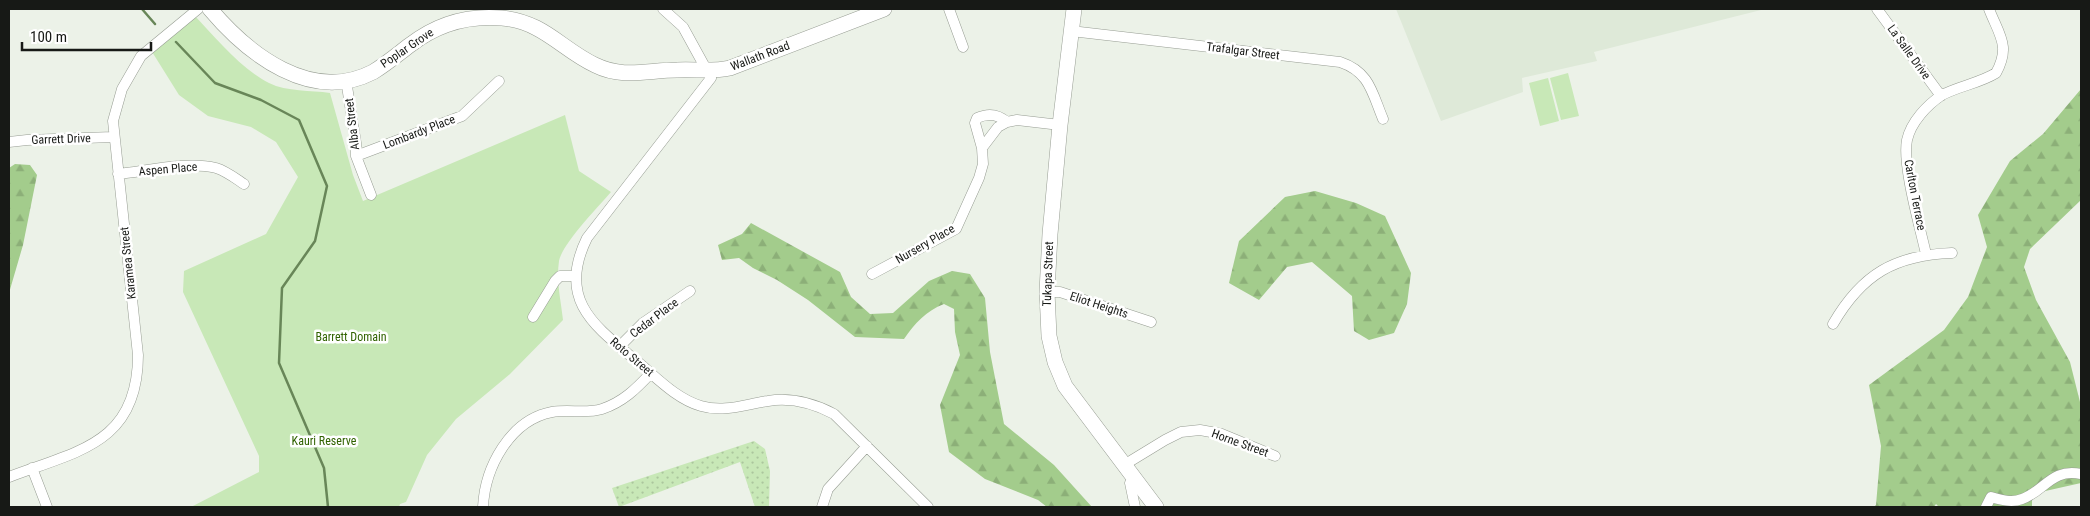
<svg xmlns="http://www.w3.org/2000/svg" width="2090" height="516" font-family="'Roboto Condensed',sans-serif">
  <defs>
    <pattern id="grass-dots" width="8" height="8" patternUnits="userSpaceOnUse" patternTransform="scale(1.25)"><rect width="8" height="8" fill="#c8e8b7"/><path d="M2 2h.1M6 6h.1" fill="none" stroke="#abc69d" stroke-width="1.8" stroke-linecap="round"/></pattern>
    <pattern id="forest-firs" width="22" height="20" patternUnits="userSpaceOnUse" patternTransform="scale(1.25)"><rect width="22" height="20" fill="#a3cc8c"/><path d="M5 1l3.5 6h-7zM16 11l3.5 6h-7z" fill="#8caf78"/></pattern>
  </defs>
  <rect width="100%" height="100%" fill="#ecf2e8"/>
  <path fill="#dee9d8" d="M 1396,9 L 1765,9 L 1594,52 L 1597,61 L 1522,78 L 1523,92 L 1441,121 Z"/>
  <path fill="url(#grass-dots)" d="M 754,441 L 765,449 L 770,471 L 769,507 L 755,507 L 740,462 L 619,507 L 612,488 Z"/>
  <path fill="url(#forest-firs)" d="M 2081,89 L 2081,200 L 2030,249 L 2024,267 L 2036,300 L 2070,362 L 2081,406 L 2081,483 L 2032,494 L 2032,507 L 1939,507 L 1936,504 L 1934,507 L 1874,507 L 1876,505 L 1881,446 L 1869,385 L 1944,330 L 1968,297 L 1987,247 L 1978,215 L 2010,161 L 2043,134 Z
    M 15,164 L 30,165 L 37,175 L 23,245 L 9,293 L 9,168 Z
    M 1315,191 L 1356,203 L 1385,216 L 1411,273 L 1407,304 L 1394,333 L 1369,340 L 1354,331 L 1352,296 L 1312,262 L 1287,267 L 1259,300 L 1229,283 L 1239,241 L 1285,197 Z
    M 751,223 L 840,272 L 851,297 L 870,314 L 893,313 L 929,281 L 952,271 L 970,274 L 985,298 L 990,352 L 1004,424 L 1054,465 L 1092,507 L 1047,507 L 1038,500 L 985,479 L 949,452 L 940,405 L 960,355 L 955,332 L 954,309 L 944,304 C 926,311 915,323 904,339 L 855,337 L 808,300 L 777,280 L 753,268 L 739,258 L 722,260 L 718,245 L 742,234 Z"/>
  <path fill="#c8e8b7" d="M 194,15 C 215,37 241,69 269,83 C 287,92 311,90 330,93 L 353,175 L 363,201 L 565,115 L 579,171 L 611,192 C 598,207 562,244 559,261 C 556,281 561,301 563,320 L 510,374 L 456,419 L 427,455 L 406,502 L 400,504 L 399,507 L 191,507 L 259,472 L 259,456 L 183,292 L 184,271 L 266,234 L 298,177 L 276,142 L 251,127 L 208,116 L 179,95 L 149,47 Z
    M 1568,73 L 1579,116 L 1561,120 L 1550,78 Z
    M 1548,78 L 1559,121 L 1540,126 L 1529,83 Z"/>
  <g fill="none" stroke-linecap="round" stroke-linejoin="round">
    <path stroke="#688658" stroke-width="2.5" d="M 142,9 L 155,24
      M 176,42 L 215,83 L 261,100 L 299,120 L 327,186 L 315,241 L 282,288 L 279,363 L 324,468 L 328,507"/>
    <defs>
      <path id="street" d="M 663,9 L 683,27 L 711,78 L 587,238 C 556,301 596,327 639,363 C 658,379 677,399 701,406 C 724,413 746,404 768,401 C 792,397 813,403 834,414 L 928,507
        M 949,9 L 963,47
        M 1877,9 L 1941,96
        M 1071,31 L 1340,62 C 1370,72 1372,93 1383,119
        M 346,80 L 356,143 L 356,156 L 371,195
        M 9,142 L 27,140 L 113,137
        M 982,148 L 975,123 L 977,118 C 988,113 998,114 1007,122
        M 356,156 L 462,116 L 499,81
        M 118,174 C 147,171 187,161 216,168 C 226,171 235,178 244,184
        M 1926,254 C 1920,227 1902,165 1907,140 C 1911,122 1927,105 1942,95 C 1959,86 1980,83 1996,73 C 2011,46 1999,35 1989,9
        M 872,274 L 956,229 L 979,178 L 983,164 L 982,148 L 998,127 L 1007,122 L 1017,120 L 1060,125
        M 1047,292 L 1060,292 L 1151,322
        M 533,317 L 555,281 L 560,276 L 576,276
        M 1833,324 C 1862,274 1895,255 1952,253
        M 619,347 L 643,323 L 690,291
        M 1124,465 L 1165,440 L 1181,432 L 1200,430 L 1222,434 L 1275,456
        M 32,468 L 47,507
        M 9,477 C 77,451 138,444 138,355 L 113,121 L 122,89 L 141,56 L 198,9
        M 1135,480 L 1130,483 L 1135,507
        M 483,507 C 485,467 510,420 552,412 C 569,409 586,414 602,409 C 623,402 636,389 651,373
        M 822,507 L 828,489 L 867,446
        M 1986,507 L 1991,497 C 2001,500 2012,503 2022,499 C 2045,491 2051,468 2081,474"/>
      <path id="secondary" d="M 210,9 C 248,54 311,104 373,72 C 386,64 398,54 410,45 C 437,24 468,15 502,18 C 544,22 561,49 595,65 C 623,79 648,70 677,70 C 695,69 712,72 730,68 L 884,9
        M 1074,9 L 1060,125 L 1050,234 L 1047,292 L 1049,336 L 1055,362 L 1065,386 L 1156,507"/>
    </defs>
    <use href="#street" stroke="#979d93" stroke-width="11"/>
    <use href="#secondary" stroke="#979d93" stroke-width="16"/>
    <use href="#street" stroke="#fff" stroke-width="10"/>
    <use href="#secondary" stroke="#fff" stroke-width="15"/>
  </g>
  <g text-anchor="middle" stroke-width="5" stroke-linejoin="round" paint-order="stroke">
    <g font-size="12" fill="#171916" stroke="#fff">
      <text transform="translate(407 48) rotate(-34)" y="4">Poplar Grove</text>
      <text transform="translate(1243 51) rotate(7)" y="4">Trafalgar Street</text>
      <text transform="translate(1909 52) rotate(54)" y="4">La Salle Drive</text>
      <text transform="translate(760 56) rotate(-21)" y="4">Wallath Road</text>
      <text transform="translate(352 124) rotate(-97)" y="4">Alba Street</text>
      <text transform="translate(419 132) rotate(-21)" y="4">Lombardy Place</text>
      <text transform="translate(61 139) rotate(-2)" y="4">Garrett Drive</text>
      <text transform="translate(168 169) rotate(-5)" y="4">Aspen Place</text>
      <text transform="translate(1915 195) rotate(79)" y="4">Carlton Terrace</text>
      <text transform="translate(925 244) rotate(-30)" y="4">Nursery Place</text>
      <text transform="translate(128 263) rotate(-96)" y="4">Karamea Street</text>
      <text transform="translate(1048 274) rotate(-88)" y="4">Tukapa Street</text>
      <text transform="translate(1099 305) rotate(18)" y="4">Eliot Heights</text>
      <text transform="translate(654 318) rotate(-37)" y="4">Cedar Place</text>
      <text transform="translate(632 357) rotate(40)" y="4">Roto Street</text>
      <text transform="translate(1240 443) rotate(20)" y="4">Horne Street</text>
    </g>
    <g font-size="12" fill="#316201" stroke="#fff">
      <text x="351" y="341">Barrett Domain</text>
      <text x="324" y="445">Kauri Reserve</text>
    </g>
  </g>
  <rect width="2090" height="516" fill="none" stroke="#171916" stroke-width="20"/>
  <path d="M22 42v8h129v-8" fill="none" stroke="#171916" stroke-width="2.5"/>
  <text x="30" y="42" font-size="15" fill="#171916" stroke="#ffffff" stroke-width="4" paint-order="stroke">100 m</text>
</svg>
